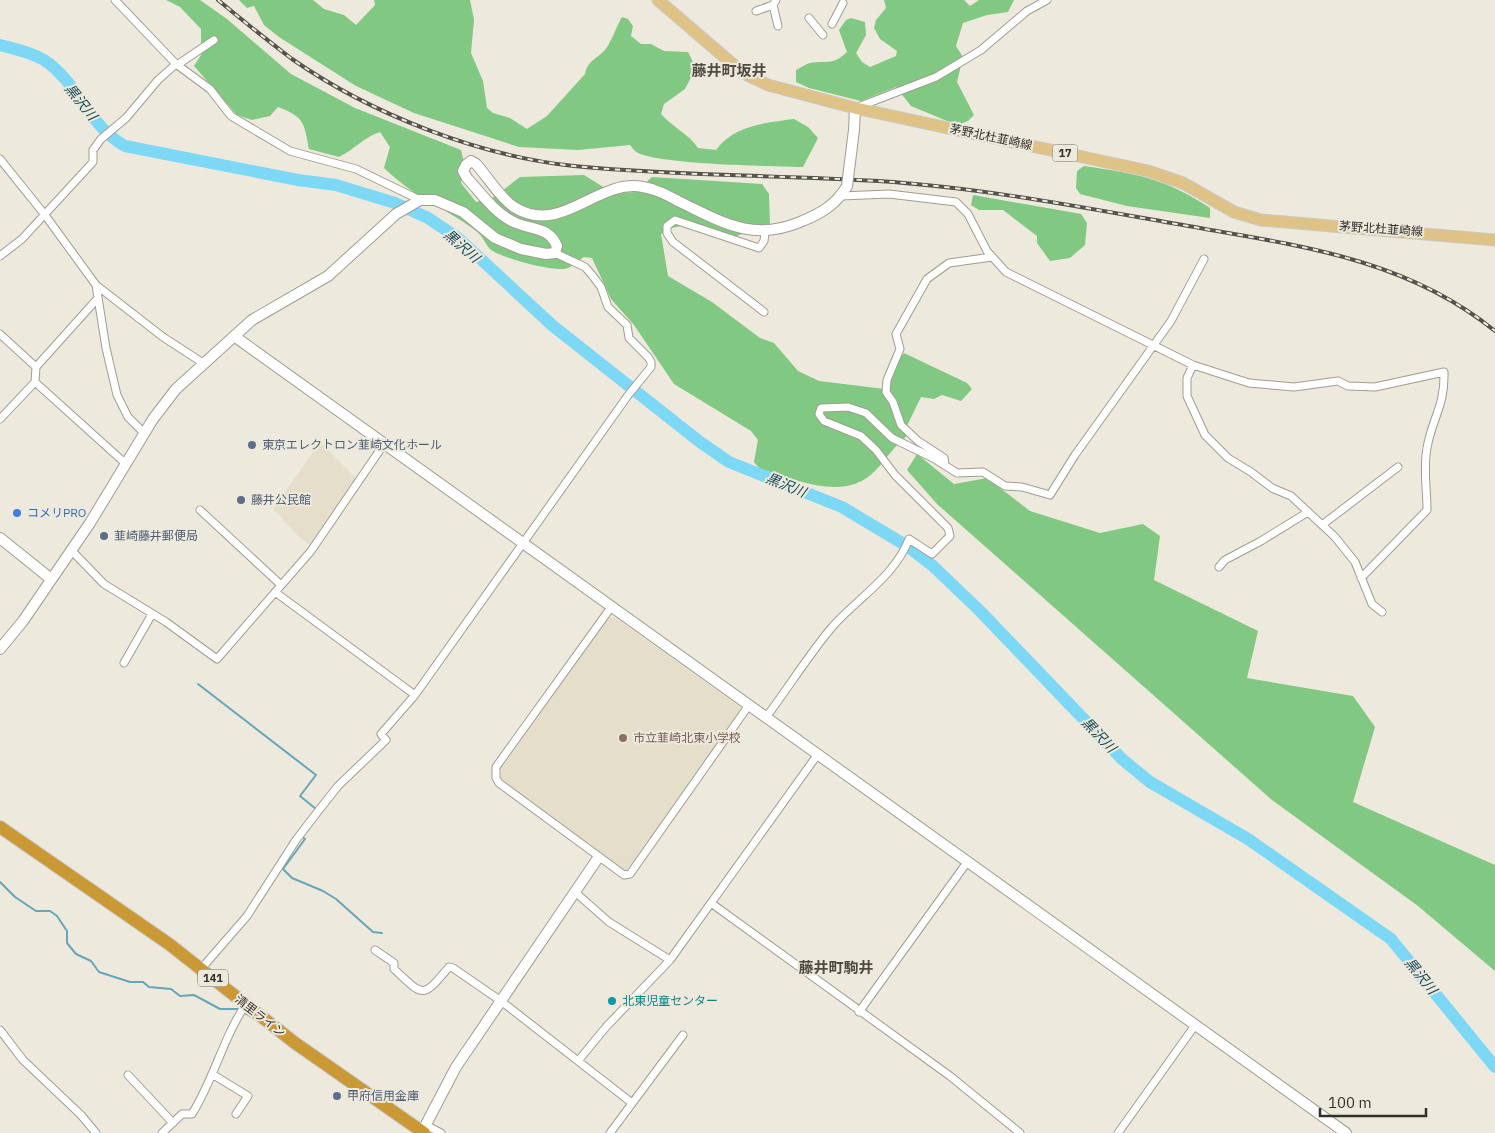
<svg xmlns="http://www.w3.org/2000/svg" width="1495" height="1133" font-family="'IBM Plex Sans','Noto Sans JP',sans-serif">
  <rect width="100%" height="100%" fill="#ede9dc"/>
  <path fill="#e5deca" d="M 320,442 L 356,478 L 310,545 L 297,535 L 273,509 Z
    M 614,617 L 743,709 L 628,872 L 625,872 L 502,780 L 501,773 L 502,767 L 609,618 Z"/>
  <path fill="#81c882" d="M 166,0 L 200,0 L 227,19 L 291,74 L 355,108 L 461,150 L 464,162 L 461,183 L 476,202 L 494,197 L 520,177 L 584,175 L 613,193 L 636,192 L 652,177 L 762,184 L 769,194 L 770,225 L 727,239 L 681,226 L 672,228 L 661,234 L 668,276 L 712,302 L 760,338 L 774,343 L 798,371 L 819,381 L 885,389 L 890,386 L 894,366 L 904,353 L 967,383 L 972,389 L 961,401 L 942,395 L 934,399 L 921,397 L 906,428 L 909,434 C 893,447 888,457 875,471 C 844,503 796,479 760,469 L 754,462 L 758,440 L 751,431 L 674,384 L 634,325 L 611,299 L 592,258 L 584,257 C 579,260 573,266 568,268 C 555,273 501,258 490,249 C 485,244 483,236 476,231 C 464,221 450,215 438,205 L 430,205 C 415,192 398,182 384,168 L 390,147 L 380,132 C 364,137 354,150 339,157 L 309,149 C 304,122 304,117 278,107 L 270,116 L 252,120 L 237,115 L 194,66 L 201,55 L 201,29 L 180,7 Z
    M 239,0 L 313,0 L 324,9 L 344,15 L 356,25 L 375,5 L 374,0 L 470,0 L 474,20 L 471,53 L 483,81 L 487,108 L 493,113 L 510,118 L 527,129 L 547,116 L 585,74 C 588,60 597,59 605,50 C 612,41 616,27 622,17 L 628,19 L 633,26 L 631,36 L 641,44 L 651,44 L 664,51 L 688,52 L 696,68 L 685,89 L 664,104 L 661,114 C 672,127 689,134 698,148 L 716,150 C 734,125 765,123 794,119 L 808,127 L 818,138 L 803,167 C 776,166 651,165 635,151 C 633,149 632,147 630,145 L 578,150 L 519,147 L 414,113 L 356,86 L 279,37 L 264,25 L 254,6 L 247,8 Z
    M 884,0 L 964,0 L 970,6 L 979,0 L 1014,0 L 1008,12 L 987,15 L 963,23 L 956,46 L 963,57 L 957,82 L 974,115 L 968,121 L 960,124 L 947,121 L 911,106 L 896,87 L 861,101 L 809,88 L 796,82 L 796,70 C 800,68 806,64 810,63 C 828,60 832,66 847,52 L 839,30 L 846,20 L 851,18 L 865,22 L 866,35 L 856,53 L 862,62 L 870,67 L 896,56 L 897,51 L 880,39 L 874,28 L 876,20 L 886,8 Z
    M 1084,166 C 1134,173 1167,179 1210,208 L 1210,218 L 1127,206 L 1080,194 L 1076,188 L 1077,171 Z
    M 973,195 L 1081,214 L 1087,223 L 1085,245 L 1070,258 L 1050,261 L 1037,243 L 1037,236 L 1003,210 L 979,210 L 971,205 Z
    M 917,454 L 954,484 L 987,478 L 1030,511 L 1100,533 L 1143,524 L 1160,536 L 1154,580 L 1258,631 L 1247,678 L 1353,696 L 1375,727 L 1353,802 L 1495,865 L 1495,971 L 1418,906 L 1272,800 L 937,504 L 907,470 Z"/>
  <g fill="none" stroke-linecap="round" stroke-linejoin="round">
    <path stroke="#66a6b9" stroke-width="2" d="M 198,684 L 316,775 L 300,796 L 316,809 L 315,811
      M 301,836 L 305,839 L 283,869 L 292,878 L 323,891 L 336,899 L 373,932 L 382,933
      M 0,882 L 15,897 L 36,911 L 50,911 L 57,916 L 67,931 L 67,943 L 76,954 L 91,961 L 99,972 L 130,982 L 143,982 L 149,987 L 171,989 L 180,996 L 194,995 L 220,1009 L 239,1009
      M 243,1012 L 254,1018"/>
    <path stroke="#7dd8f6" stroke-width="12" d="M 0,45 C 15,49 31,52 44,60 C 78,82 89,127 125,146 L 298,180 L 336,185 L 395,203 L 428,218 L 458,238 L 553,326 L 700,442 L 729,462 L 842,507 L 907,546 L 933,566 L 980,611 L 1122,759 L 1150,782 L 1248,839 L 1391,939 L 1495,1067"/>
    <defs>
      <path id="street" d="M 115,0 L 176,64 L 210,89 L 231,116 L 290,151 L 356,169 L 420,200
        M 773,5 L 778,26
        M 756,11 L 773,5 L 776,0
        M 809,18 L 823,35
        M 832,24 L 843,3
        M 177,65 L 214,40
        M 858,107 L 936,77 L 981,50 L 1027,11 L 1047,0
        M 0,159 L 45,215 L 96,285 L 106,348 L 117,395 L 128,417 L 144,433
        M 841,196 L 889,194 L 956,202 L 968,214 L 987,251 L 1006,272 L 1193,365 L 1249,383 L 1294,387 L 1338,381 L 1348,386 L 1375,387 L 1444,372 C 1445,407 1432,418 1427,448 C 1423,469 1427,488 1427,510 L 1361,578
        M 0,256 L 22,239 L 93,162 L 93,150 L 101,139 L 126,118 L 158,80 L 176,64
        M 96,285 L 163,337 L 203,363
        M 764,312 L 673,242 L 667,233 L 667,226 L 675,220 L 759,248 L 764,241 L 765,232
        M 0,334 L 36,367 L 35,382 L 0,419
        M 1193,365 L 1187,378 L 1187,396 L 1205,435 L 1228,458 L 1251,472 L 1272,488 L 1291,496 L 1335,537 L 1355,562 L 1372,604 L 1382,612
        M 36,367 L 98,298
        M 35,382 L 126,464
        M 945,465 L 944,458 L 918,441 L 901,425 L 893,402 L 886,392 L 887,380 L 900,349 L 896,334 L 927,279 L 949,263 L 992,257
        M 200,510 L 281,585
        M 1322,525 L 1398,467
        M 71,550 L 104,584 L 166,622 L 217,659 L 311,551 L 384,444
        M 1219,567 L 1225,560 L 1261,541 L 1308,512
        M 275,592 L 415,695 L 629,394 L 651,367 L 651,362 L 648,357 L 629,338 L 627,325 L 608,307 L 601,287 L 592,275 L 585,267 L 555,253
        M 612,606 L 496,767 L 496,778 L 499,783 L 624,875 L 630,874 L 749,705
        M 124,663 L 152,614
        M 767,716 C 789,687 809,654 833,626 C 858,598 895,576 909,539 L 932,554 L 950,536 L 948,528 L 895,475 L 876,450 L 861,436 L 824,421 L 819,414 L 821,408 L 848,407 L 866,413 L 892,438 L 933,458 L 957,473 L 983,472 L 1005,486 L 1022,487 L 1050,495 L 1075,455 L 1171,321 L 1204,259
        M 575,892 L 609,922 L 670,960
        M 711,903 L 950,1076 L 1020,1133
        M 375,950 L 394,963 L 394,969 C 424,997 422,999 449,967 L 453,968 L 501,1001 L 632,1103
        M 201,969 L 247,916 L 296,840 L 319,810 L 338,786 L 386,740 L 381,734 L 415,695
        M 859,1012 L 968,861
        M 0,1030 L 23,1060 L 81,1115 L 96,1133
        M 578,1061 L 606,1027 L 670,960 L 818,754
        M 212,1074 L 248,1096 L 236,1114
        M 128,1075 L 173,1123
        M 426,1125 L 441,1133
        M 162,1133 L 182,1114 L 192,1114 C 214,1079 223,1038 246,1004
        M 610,1133 L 683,1035
        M 1118,1133 L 1196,1024"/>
      <path id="secondary" d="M 854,130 L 855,108
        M 234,336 L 1346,1133
        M 0,538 L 51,579
        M 0,649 L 23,621 L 90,523 L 153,419 L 176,389 L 252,320 L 328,276 L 396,214 L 420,200 L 435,200 L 463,212 L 495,238 L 521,249 L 546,254 L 555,253 L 557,246 C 549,227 533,230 516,223 C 496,215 481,193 467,178 L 463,171 L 466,165 L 471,161 L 476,164 C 488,177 499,197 514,207 C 561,237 597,178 643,187 C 656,189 667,195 678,201 C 722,222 752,242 800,222 C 820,214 836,205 847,186
        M 422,1132 L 456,1067 L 598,858"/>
      <path id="primary" d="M 658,0 L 743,73 L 768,85 L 855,108 L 1148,171 L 1183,183 L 1234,212 L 1261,220 L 1495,240"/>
      <path id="highway" d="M 0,827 L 169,944 L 295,1043 L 424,1133"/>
    </defs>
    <use href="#street" stroke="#a19d91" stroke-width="9"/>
    <use href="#secondary" stroke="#a19d91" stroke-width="12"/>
    <use href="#primary" stroke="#c9c9c8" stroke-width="13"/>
    <use href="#highway" stroke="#c9c9c8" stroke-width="14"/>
    <use href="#street" stroke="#fff" stroke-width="7"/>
    <use href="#secondary" stroke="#fff" stroke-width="10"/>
    <use href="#primary" stroke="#dfc286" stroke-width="11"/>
    <use href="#highway" stroke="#ca9936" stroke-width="12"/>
    <defs>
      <path id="rail" d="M 218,0 C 242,20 267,40 292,59 C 371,114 478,156 574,166 C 675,176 777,175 878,181 C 988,188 1096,210 1205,229 C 1309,247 1410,262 1495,331"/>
    </defs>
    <use href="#rail" stroke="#53524b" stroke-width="4"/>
    <use href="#rail" stroke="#ede9dc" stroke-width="2" stroke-dasharray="5.5" stroke-linecap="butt"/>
    <defs>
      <path id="secondary-bridge" d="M 847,186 L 854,130"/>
    </defs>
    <use href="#secondary-bridge" stroke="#a19d91" stroke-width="12" stroke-linecap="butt"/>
    <use href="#secondary-bridge" stroke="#fff" stroke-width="10"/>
  </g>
  <g fill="#5c6f8a" stroke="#ede9dc" stroke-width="2">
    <circle cx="252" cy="445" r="5"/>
    <circle cx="241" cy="500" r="5"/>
    <circle cx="104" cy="536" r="5"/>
    <circle cx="337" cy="1096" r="5"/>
  </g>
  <circle fill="#3f7fe0" stroke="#ede9dc" stroke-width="2" cx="17" cy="513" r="5"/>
  <circle fill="#8d6e63" stroke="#ede9dc" stroke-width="2" cx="623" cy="738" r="5"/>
  <circle fill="#0f9aa8" stroke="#ede9dc" stroke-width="2" cx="612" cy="1001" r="5"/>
  <g text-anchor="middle" stroke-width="4" stroke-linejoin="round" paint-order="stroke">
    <g fill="#ede9dc" stroke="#696860" stroke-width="1">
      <rect x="1052.5" y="144.5" width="25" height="17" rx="4"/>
      <rect x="198" y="969.5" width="30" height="17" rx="4"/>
    </g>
    <g font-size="11" font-weight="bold" fill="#31302b">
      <text x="1065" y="157">17</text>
      <text x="213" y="982">141</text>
    </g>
    <g font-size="12" fill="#31302b" stroke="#ede9dc">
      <text transform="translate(991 137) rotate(12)" y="4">茅野北杜韮崎線</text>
      <text transform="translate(1381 229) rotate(4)" y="4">茅野北杜韮崎線</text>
      <text transform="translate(260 1016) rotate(38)" y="4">清里ライン</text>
    </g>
    <g font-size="12" fill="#4e5e75" stroke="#ede9dc" text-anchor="start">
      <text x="262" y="449">東京エレクトロン韮崎文化ホール</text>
      <text x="251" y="504">藤井公民館</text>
      <text x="114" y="540">韮崎藤井郵便局</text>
      <text x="347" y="1100">甲府信用金庫</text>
    </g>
    <g font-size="12" fill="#366cbe" stroke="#ede9dc" text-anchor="start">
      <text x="27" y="517">コメリPRO</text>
    </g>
    <g font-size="12" fill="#785e54" stroke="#ede9dc" text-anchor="start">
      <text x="633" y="742">市立韮崎北東小学校</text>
    </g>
    <g font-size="12" fill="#0d838f" stroke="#ede9dc" text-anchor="start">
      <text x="622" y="1005">北東児童センター</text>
    </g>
    <g font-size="14" font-style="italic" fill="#144959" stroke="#ede9dc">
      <text transform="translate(81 102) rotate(51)" y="5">黒沢川</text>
      <text transform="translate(462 246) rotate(41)" y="5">黒沢川</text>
      <text transform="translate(786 485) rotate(22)" y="5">黒沢川</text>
      <text transform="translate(1099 735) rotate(46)" y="5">黒沢川</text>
      <text transform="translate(1421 976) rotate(51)" y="5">黒沢川</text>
    </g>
    <g font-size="15" font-weight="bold" fill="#4f4b41" stroke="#ede9dc">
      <text x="729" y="76">藤井町坂井</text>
      <text x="836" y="973">藤井町駒井</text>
    </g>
  </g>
  <path d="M1320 1108v8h106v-8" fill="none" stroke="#31302b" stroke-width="2.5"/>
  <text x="1328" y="1108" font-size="15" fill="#31302b" stroke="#ede9dc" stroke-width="4" paint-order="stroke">100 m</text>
</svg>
